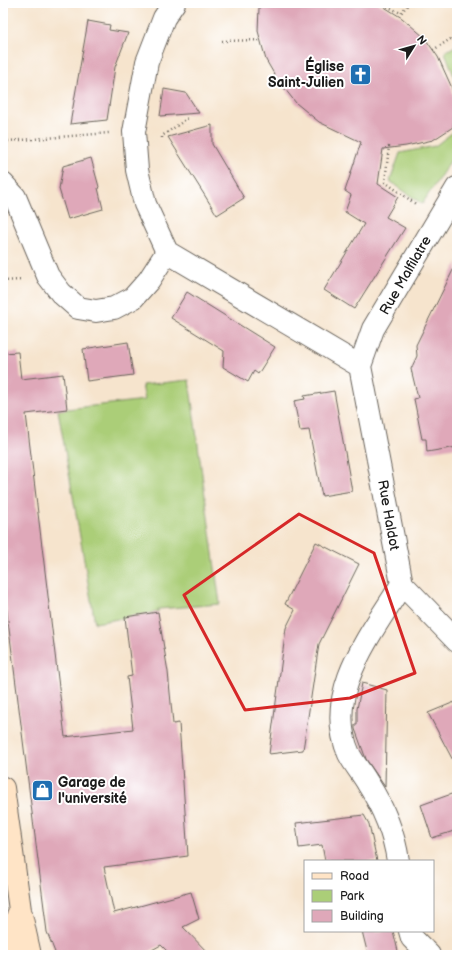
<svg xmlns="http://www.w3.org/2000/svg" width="460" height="958" font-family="'Balsamiq Sans',sans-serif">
  <rect width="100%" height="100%" fill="#fff"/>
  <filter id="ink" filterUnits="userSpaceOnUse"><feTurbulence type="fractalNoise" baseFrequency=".025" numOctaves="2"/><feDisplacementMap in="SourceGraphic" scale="8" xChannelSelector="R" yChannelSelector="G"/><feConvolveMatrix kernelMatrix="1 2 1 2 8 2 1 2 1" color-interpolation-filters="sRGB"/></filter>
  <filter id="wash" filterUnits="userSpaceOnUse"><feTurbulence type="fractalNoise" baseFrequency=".012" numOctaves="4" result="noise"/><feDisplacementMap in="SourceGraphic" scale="16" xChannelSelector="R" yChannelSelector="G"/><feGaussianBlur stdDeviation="0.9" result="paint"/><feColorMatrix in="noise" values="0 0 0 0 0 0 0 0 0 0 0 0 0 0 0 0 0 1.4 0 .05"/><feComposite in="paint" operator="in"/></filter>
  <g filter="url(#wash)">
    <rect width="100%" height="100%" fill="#f6e4cd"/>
    <path fill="#abce78" stroke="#64754a" d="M 457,45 L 457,84 L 445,52 Z
      M 457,129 L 457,151 L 422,204 L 390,181 L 400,153 L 435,146 Z
      M 189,380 L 220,604 L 158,609 L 158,612 L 95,623 L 58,410 L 145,400 L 142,385 Z"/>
    <g id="blocks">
      <path fill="#dfa8b9" d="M 265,3 L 378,3 L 402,18 L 424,37 L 438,57 L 452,88 L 455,106 L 453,127 L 433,140 L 406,146 L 383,149 L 378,184 L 398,197 L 386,217 L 405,228 L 354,309 L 324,290 L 364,224 L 345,212 L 351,195 L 345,191 L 361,142 L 319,122 L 296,103 L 277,79 L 266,60 L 258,31 L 259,8 Z
        M 88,21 L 110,25 L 109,30 L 128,33 L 115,67 L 107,120 L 70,124 Z
        M 164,89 L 186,93 L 199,113 L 160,116 Z
        M 212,125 L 212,144 L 244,198 L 217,215 L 168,137 Z
        M 91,158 L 99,187 L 98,188 L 103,209 L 68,219 L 59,189 L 63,166 Z
        M 457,262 L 457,447 L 427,452 L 426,439 L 422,439 L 414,399 L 418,398 L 411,369 L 417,356 L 416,345 Z
        M 187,292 L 275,347 L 258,374 L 254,371 L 248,382 L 223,367 L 224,351 L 171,318 Z
        M 128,342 L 133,375 L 87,381 L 83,349 Z
        M 18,352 L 21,379 L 63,374 L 67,409 L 26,414 L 65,737 L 133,729 L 127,677 L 132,676 L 125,617 L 158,612 L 168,672 L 173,724 L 179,723 L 188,856 L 104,867 L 114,913 L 191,892 L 199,919 L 183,927 L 210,955 L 171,955 L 161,945 L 143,955 L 56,955 L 47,932 L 3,581 L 3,353 Z
        M 334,391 L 352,491 L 322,496 L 309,430 L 300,431 L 294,401 L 305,399 L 304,396 Z
        M 316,542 L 359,564 L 319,644 L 303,750 L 269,754 L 286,628 L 295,610 L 285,604 Z
        M 362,683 L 387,690 L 385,787 L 366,759 L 355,729 L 355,724 L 357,724 L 357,709 Z
        M 457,701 L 457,768 L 428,713 Z
        M 457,792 L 457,830 L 432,838 L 421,805 Z
        M 364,815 L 369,824 L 377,861 L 325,861 L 322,845 L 299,848 L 296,823 Z
        M 362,931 L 393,931 L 399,955 L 368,955 Z"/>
    </g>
  </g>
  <g filter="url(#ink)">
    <use href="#blocks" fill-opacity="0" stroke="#68625a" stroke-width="1"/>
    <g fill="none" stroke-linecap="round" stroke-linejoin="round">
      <defs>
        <path id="minor" d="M 3,184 L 15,197 L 48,276 L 61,293 L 78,308 L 96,311 L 114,308 L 133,298 L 149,280 L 167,252
          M 167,252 L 360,366 L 402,584 C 372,633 322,693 349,754 C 354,764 362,773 367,782 C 383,807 394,832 398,861
          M 167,252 L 145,204 L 137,170 L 134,132 L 147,62 L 164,18 L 174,3
          M 360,366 L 373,329 L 457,188
          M 402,584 L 457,641
          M 410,931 L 412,938 L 429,955"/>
        <path id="secondary" d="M 3,788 L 20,910 L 30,955
          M 10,955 L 18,915"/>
      </defs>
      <use href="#minor" stroke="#68625a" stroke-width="24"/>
      <use href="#secondary" stroke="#68625a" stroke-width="24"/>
      <path stroke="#68625a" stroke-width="2.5" stroke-dasharray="1 3" stroke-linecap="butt" d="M 380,3 L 401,13 L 409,3
        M 222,41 L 260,40
        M 433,50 L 457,35
        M 162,138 L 162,136 L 188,118
        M 8,141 L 109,133
        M 389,146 L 385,182 L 417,205
        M 3,281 L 22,280"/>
      <use href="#minor" stroke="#fff" stroke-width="22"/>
      <use href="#secondary" stroke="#ffe4c6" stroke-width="22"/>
    </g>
  </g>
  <path fill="none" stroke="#d62828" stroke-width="3" stroke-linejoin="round" d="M 299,514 L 374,553 L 415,673 L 350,698 L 245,710 L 184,595 Z"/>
  <defs>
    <symbol id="church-square" viewBox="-11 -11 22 22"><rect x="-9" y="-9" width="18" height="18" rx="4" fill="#1f6fb2" stroke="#fff"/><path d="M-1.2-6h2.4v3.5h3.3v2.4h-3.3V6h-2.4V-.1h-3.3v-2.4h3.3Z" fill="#fff"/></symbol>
    <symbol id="shop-square" viewBox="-11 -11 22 22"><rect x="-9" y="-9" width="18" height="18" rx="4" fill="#1f6fb2" stroke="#fff"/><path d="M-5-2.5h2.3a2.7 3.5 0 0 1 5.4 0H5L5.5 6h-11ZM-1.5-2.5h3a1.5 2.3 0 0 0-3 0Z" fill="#fff"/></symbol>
  </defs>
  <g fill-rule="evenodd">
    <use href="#church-square" x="348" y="62" width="25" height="25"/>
    <use href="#shop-square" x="30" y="778" width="25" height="25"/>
  </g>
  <g text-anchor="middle" stroke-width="4" stroke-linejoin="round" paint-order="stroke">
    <g font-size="14" font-weight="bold" fill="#1c1c1c" stroke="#fff" text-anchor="end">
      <text x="344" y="71">Église<tspan x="344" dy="16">Saint-Julien</tspan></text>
      <text x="58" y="787" text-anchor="start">Garage de<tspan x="58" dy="16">l'université</tspan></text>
    </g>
    <g font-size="14" fill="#1c1c1c" stroke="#fff">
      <text transform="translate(405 275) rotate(-60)" y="5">Rue Malfilatre</text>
      <text transform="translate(389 515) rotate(80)" y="5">Rue Haldot</text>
    </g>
  </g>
  <rect width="460" height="958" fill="none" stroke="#fff" stroke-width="16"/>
  <rect x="304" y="860" width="130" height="72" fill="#ffffff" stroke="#a4a4a4"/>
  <rect x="312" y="873" width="20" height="6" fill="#ffe4c6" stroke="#a4a4a4"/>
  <text x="340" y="880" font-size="12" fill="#1c1c1c">Road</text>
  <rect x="312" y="890" width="20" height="12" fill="#abce78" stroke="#a4a4a4"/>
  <text x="340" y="900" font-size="12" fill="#1c1c1c">Park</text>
  <rect x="312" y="910" width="20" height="12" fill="#dfa8b9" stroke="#a4a4a4"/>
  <text x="340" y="920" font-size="12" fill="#1c1c1c">Building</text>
  <g transform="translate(414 46) rotate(53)" stroke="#ffffff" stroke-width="3" paint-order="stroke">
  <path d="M0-3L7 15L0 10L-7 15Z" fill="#1c1c1c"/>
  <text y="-6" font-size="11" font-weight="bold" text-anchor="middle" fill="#1c1c1c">N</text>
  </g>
</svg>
